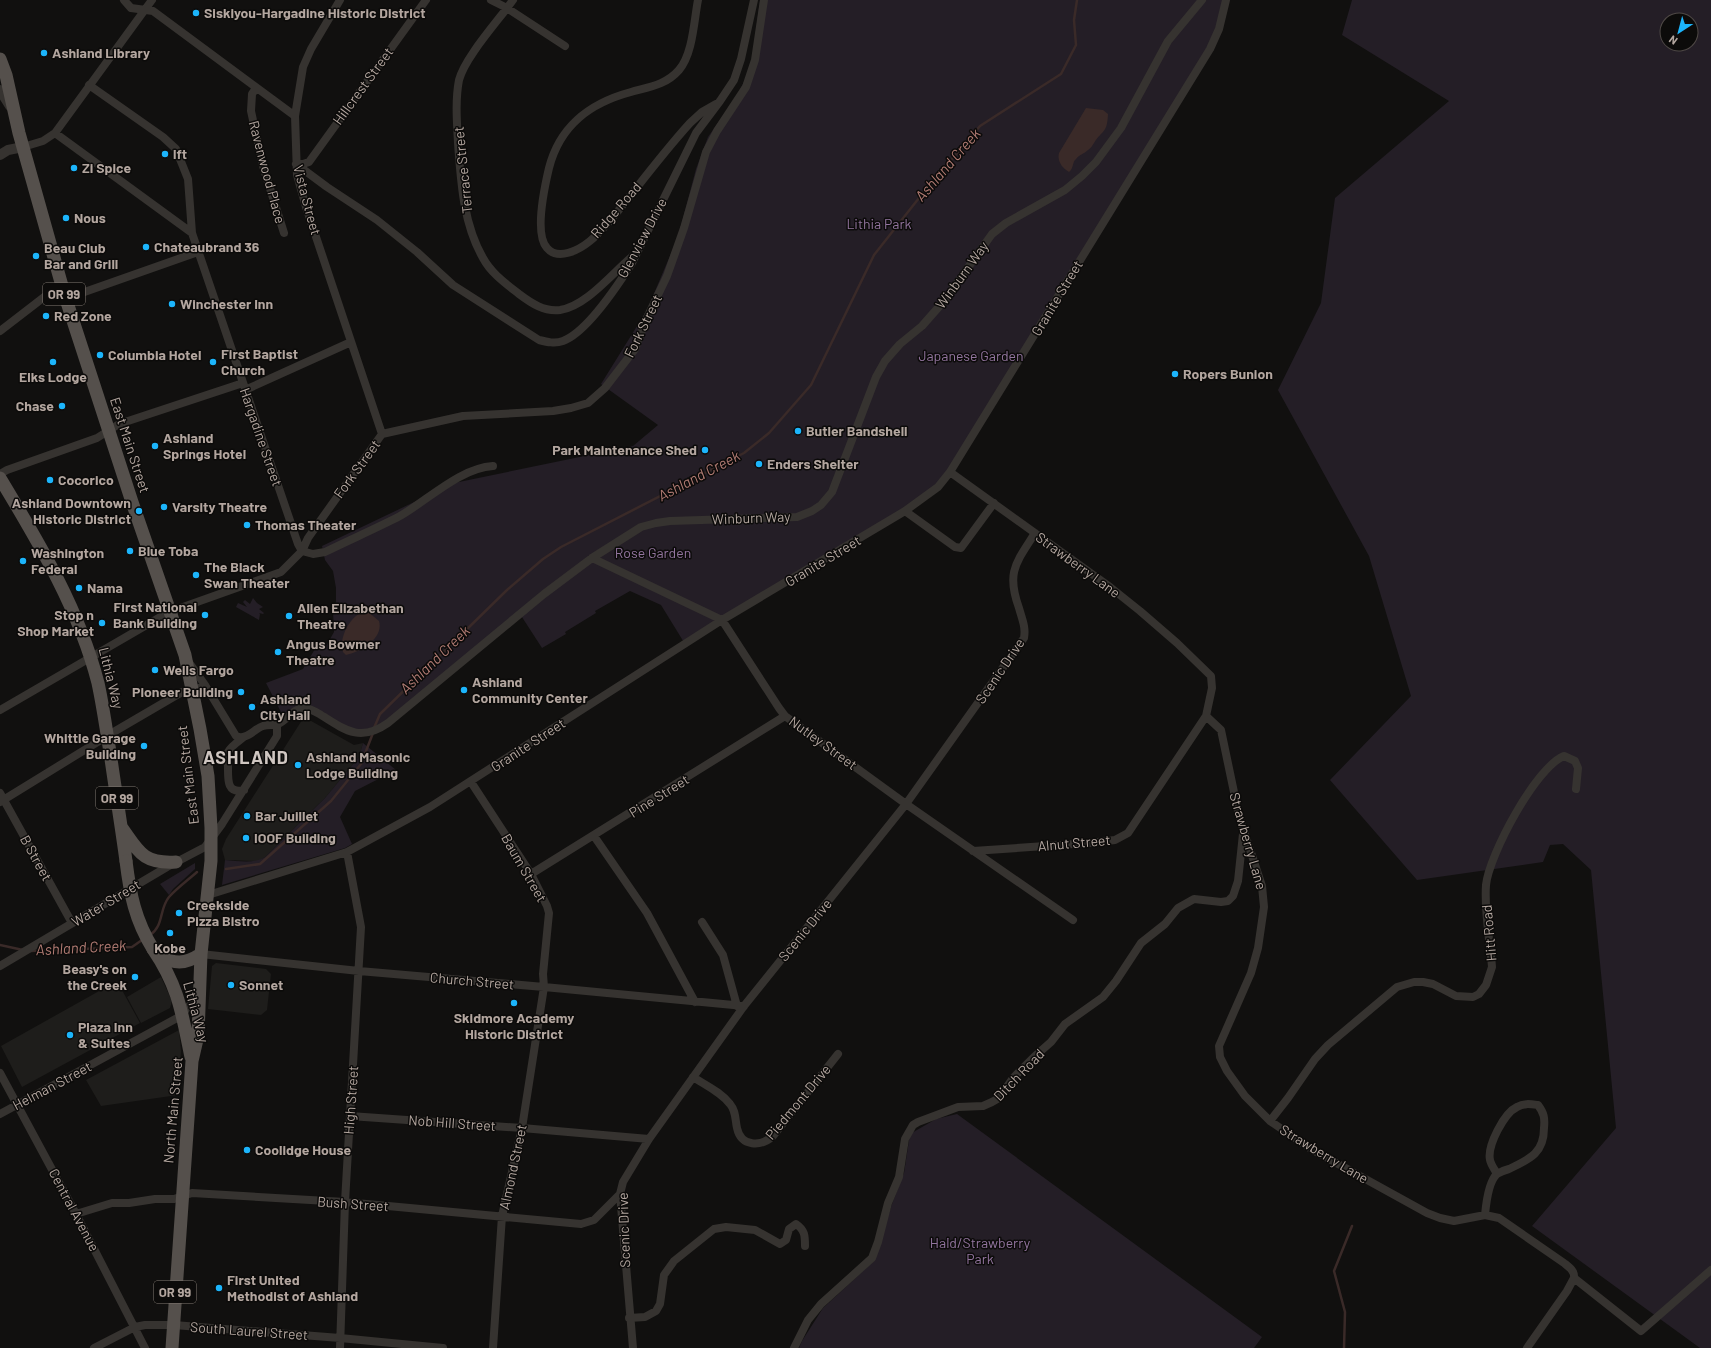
<svg xmlns="http://www.w3.org/2000/svg" width="1711" height="1348" font-family="Barlow,sans-serif">
  <rect width="100%" height="100%" fill="#11100f"/>
  <path fill="#1e1d1b" d="M 304,717 L 354,745 L 363,743 L 359,757 L 325,798 L 265,857 L 259,861 L 254,861 L 225,860 L 222,849 L 226,839 Z
    M 216,963 L 266,969 L 271,974 L 267,1010 L 261,1015 L 208,1009 L 212,966 Z
    M 161,977 L 172,1001 L 170,1008 L 141,1023 L 127,997 Z
    M 117,981 L 140,1023 L 22,1087 L 1,1046 Z
    M 179,1030 L 181,1051 L 178,1095 L 101,1106 L 86,1080 Z"/>
  <path fill="#241e26" fill-rule="evenodd" d="M 760,0 L 1226,0 L 1219,29 L 938,487 L 685,644 L 661,605 L 630,591 L 595,611 L 596,613 L 565,632 L 566,634 L 542,648 L 520,614 L 388,723 L 353,733 L 313,710 L 283,716 L 266,683 L 303,669 L 315,649 L 326,646 L 334,632 L 333,611 L 336,602 L 336,588 L 333,571 L 325,560 L 322,546 L 454,483 L 633,446 L 658,425 L 601,384 L 647,310 L 678,237 L 696,169 L 708,137 L 736,97 L 746,78 L 752,60 Z
    M 1352,0 L 1711,0 L 1711,1348 L 1700,1348 L 1532,1226 L 1616,1128 L 1591,870 L 1563,844 L 1550,845 L 1543,862 L 1417,880 L 1330,780 L 1411,696 L 1369,556 L 1278,390 L 1321,303 L 1335,198 L 1449,101 L 1342,35 ZM 1667,20 L 1691,20 L 1691,44 L 1667,44 Z
    M 253,598 L 257,603 L 263,607 L 259,609 L 264,613 L 263,614 L 259,613 L 260,614 L 259,620 L 236,607 L 238,603 L 247,607 L 243,602 L 245,600 L 250,604 Z
    M 363,743 L 396,770 L 355,791 L 340,817 L 352,844 L 345,848 L 222,885 L 225,860 C 239,861 254,864 265,857 L 325,798 L 359,757 Z
    M 195,863 L 195,869 L 173,889 L 169,895 L 160,884 Z
    M 957,1114 L 1262,1337 L 1254,1348 L 799,1348 L 802,1341 L 823,1308 L 874,1261 L 892,1204 L 904,1173 L 910,1134 L 936,1119 Z"/>
  <path fill="#3a2a28" d="M 1086,108 L 1103,110 L 1108,114 C 1107,134 1103,129 1094,143 C 1092,146 1091,148 1088,150 C 1084,154 1080,154 1076,159 C 1072,162 1074,168 1069,172 C 1062,168 1057,161 1059,153 Z
    M 367,611 L 379,621 C 384,638 361,652 346,655 L 343,652 C 338,638 351,613 367,611 Z"/>
  <g fill="none" stroke-linecap="round" stroke-linejoin="round">
    <path stroke="#3a2a28" stroke-width="2.5" d="M 374,728 L 380,714 L 507,590 L 543,559 L 561,547 L 744,453 L 769,433 L 811,385 L 874,255 L 919,198 L 980,126 L 1061,74 L 1076,45 L 1074,20 L 1077,0
      M 226,869 L 260,864 L 331,801 L 361,764 L 373,733
      M 150,935 C 164,926 159,909 169,897 C 177,888 188,880 197,872
      M 0,945 L 23,950
      M 29,951 L 132,947 L 142,940
      M 1344,1348 L 1345,1312 L 1334,1271 L 1352,1226"/>
    <path stroke="#363330" stroke-width="8" d="M 124,0 L 131,8 L 153,11 L 295,116 L 297,175 L 306,207 L 382,434
      M 491,0 L 507,8 L 565,46
      M 513,0 C 498,21 465,57 459,80 C 455,101 457,123 458,143 C 461,182 463,223 483,258 C 491,273 505,283 519,294 C 531,303 544,312 560,310 C 587,306 613,272 634,255
      M 698,0 C 694,20 693,54 679,70 C 666,85 649,87 631,92 C 590,103 560,125 549,168 C 545,185 534,234 547,248 C 558,261 579,250 590,241 C 607,227 620,208 634,191 C 652,168 670,145 690,123 L 702,112 L 716,104
      M 89,85 L 163,137 L 176,149 L 188,179 L 192,233
      M 256,88 L 252,94 L 251,111 L 263,166 L 284,233
      M 295,116 L 303,67 L 311,49 L 340,0
      M 55,133 L 192,233 L 298,544 L 302,551
      M 23,147 L 43,141 L 55,133 L 152,0
      M 296,164 L 327,187 L 377,220 L 417,252 L 453,285 L 539,340 C 547,342 555,344 563,341 C 587,332 618,285 632,263 L 696,133 L 720,101 L 734,80 L 741,59 L 754,0
      M 296,164 L 303,164 L 309,162 L 426,0
      M 0,331 L 52,291 L 76,295 L 198,252
      M 245,390 L 351,342
      M 950,472 L 1110,587 L 1140,611 L 1177,643 L 1211,676 L 1212,688 L 1206,716 L 1128,833 L 1115,840 L 1089,843 L 973,851
      M 0,474 L 7,470 L 97,438 L 119,424 L 243,383
      M 905,511 L 955,547 L 961,548 L 994,503
      M 302,551 L 308,538 L 382,434 L 463,416 L 553,411 L 571,408 L 588,403 L 605,388 L 635,349 L 645,322 L 667,276 L 684,228 L 706,152 L 717,131 L 746,87 L 755,60 L 764,0
      M 592,558 L 722,620 L 779,708 L 785,716 L 906,804 L 1073,920
      M 188,661 L 205,685 L 236,736 C 246,741 254,729 263,726 C 268,724 274,726 278,724 C 287,720 294,708 304,708 C 310,708 316,712 321,715 C 346,731 361,742 388,723 L 544,594 L 592,558 L 641,527 L 656,523 L 670,521 L 797,517 L 812,511 L 821,505 L 832,492 L 876,377 L 885,361 L 900,344 L 922,326 L 944,301 L 992,234 L 1006,223 L 1065,190 L 1082,176 L 1096,162 L 1121,128 L 1168,41 L 1202,0
      M 0,710 L 169,612 L 281,572 L 302,551 L 313,554 L 325,552 C 349,540 375,529 400,516 C 428,500 460,468 493,466
      M 1206,716 L 1221,730 L 1239,816 L 1262,886 L 1264,907 L 1258,948 L 1251,973 L 1219,1046 L 1220,1057 L 1227,1071 L 1245,1096 L 1270,1121 L 1311,1149 L 1427,1213 L 1440,1218 L 1454,1221 L 1485,1215 L 1499,1218 L 1564,1263 C 1569,1267 1575,1271 1574,1278 L 1641,1331 L 1711,1270
      M 471,782 L 531,874 L 547,906 L 549,913 L 543,974 L 544,987 L 522,1128 L 502,1216 L 493,1348
      M 244,790 C 227,794 228,780 228,768 C 228,763 226,757 228,752 C 231,746 239,741 244,737
      M 0,793 L 72,923
      M 0,802 L 117,730 L 182,692 L 199,688 L 209,693
      M 594,836 L 647,913 L 695,1002
      M 531,874 L 785,716
      M 208,895 L 347,852 L 430,807 L 722,620 L 905,511 L 938,487 L 950,472 L 1210,49 L 1219,29 L 1226,0
      M 702,922 L 723,955 L 737,1006
      M 201,954 L 359,971 L 544,987 L 744,1006
      M 0,966 L 167,867 L 205,847 L 222,824 L 277,736 L 277,725
      M 0,1073 L 76,1214 L 145,1348
      M 693,1077 C 705,1085 721,1092 730,1104 C 736,1111 735,1119 737,1128 C 741,1147 761,1147 773,1136 L 838,1054
      M 0,1114 L 179,1017 L 192,1003 L 197,994
      M 350,1116 L 522,1128 L 649,1139
      M 1270,1121 L 1288,1098 L 1315,1059 L 1328,1045 L 1397,987 L 1414,982 L 1423,982 L 1433,984 L 1456,996 L 1473,997 L 1479,994 L 1486,985 L 1492,967 C 1490,940 1484,912 1486,885 C 1489,855 1536,767 1564,756 L 1575,761 L 1578,768 L 1576,789
      M 76,1214 L 112,1203 L 129,1203 L 155,1199 L 174,1199 L 192,1193 L 345,1202 L 581,1224 L 594,1220 L 620,1194
      M 1485,1215 C 1486,1204 1489,1181 1497,1174 C 1500,1172 1505,1170 1509,1169 C 1530,1159 1544,1153 1544,1128 C 1545,1118 1544,1113 1538,1105 C 1530,1104 1524,1103 1517,1107 C 1504,1113 1487,1146 1490,1160 C 1491,1165 1495,1170 1497,1174
      M 629,1318 L 645,1317 L 656,1311 L 660,1304 L 664,1275 L 674,1261 L 714,1229 L 726,1227 L 755,1230 L 780,1244 L 786,1240 L 789,1229 L 796,1224 C 805,1230 805,1236 805,1246
      M 94,1348 L 135,1327 L 145,1325 L 174,1325 L 340,1338 L 443,1348
      M 340,1348 L 345,1202 L 361,927 L 347,852
      M 633,1348 L 620,1194 L 623,1182 L 649,1139 L 744,1006 L 906,804 L 1024,638 C 1026,627 1022,619 1019,608 C 1006,572 1016,563 1035,533
      M 794,1348 L 808,1320 L 821,1304 L 872,1258 L 878,1242 L 888,1203 L 899,1177 L 905,1139 L 913,1125 L 918,1122 L 958,1107 L 983,1106 L 992,1102 L 999,1098 L 1013,1078 L 1034,1057 L 1051,1042 L 1065,1024 L 1103,997 L 1116,981 L 1141,943 L 1165,924 L 1178,908 L 1194,899 L 1221,902 L 1228,901 L 1233,896 L 1238,881 L 1243,834
      M 1527,1348 L 1567,1291 L 1574,1278"/>
    <path stroke="#363330" stroke-width="10" d="M 0,90 L 10,106
      M 0,155 L 8,150 L 23,147"/>
    <path stroke="#55504c" stroke-width="13" d="M 0,59 L 6,75 L 19,133 L 64,293 L 132,502 L 185,655 L 200,729 L 208,776 L 211,828 L 211,861 L 201,954 L 198,1035 L 192,1061 L 172,1348
      M 0,478 C 39,543 79,609 98,683 C 103,706 106,729 110,752 C 115,788 121,824 126,861
      M 122,828 C 139,852 143,864 176,862
      M 153,949 C 179,987 182,1014 191,1057
      M 157,955 C 175,964 184,965 201,954"/>
    <path stroke="#55504c" stroke-width="13" d="M 126,861 C 130,894 135,920 153,949"/>
  </g>
  <g fill="#1cb5fc" stroke="#0c0b0a" stroke-width="1.5">
    <circle cx="196" cy="13" r="4"/>
    <circle cx="44" cy="53" r="4"/>
    <circle cx="165" cy="154" r="4"/>
    <circle cx="74" cy="168" r="4"/>
    <circle cx="66" cy="218" r="4"/>
    <circle cx="146" cy="247" r="4"/>
    <circle cx="36" cy="256" r="4"/>
    <circle cx="172" cy="304" r="4"/>
    <circle cx="46" cy="316" r="4"/>
    <circle cx="100" cy="355" r="4"/>
    <circle cx="53" cy="362" r="4"/>
    <circle cx="213" cy="362" r="4"/>
    <circle cx="1175" cy="374" r="4"/>
    <circle cx="62" cy="406" r="4"/>
    <circle cx="798" cy="431" r="4"/>
    <circle cx="155" cy="446" r="4"/>
    <circle cx="705" cy="450" r="4"/>
    <circle cx="759" cy="464" r="4"/>
    <circle cx="50" cy="480" r="4"/>
    <circle cx="164" cy="507" r="4"/>
    <circle cx="139" cy="511" r="4"/>
    <circle cx="247" cy="525" r="4"/>
    <circle cx="130" cy="551" r="4"/>
    <circle cx="23" cy="561" r="4"/>
    <circle cx="196" cy="575" r="4"/>
    <circle cx="79" cy="588" r="4"/>
    <circle cx="205" cy="615" r="4"/>
    <circle cx="289" cy="616" r="4"/>
    <circle cx="102" cy="623" r="4"/>
    <circle cx="278" cy="652" r="4"/>
    <circle cx="155" cy="670" r="4"/>
    <circle cx="464" cy="690" r="4"/>
    <circle cx="241" cy="692" r="4"/>
    <circle cx="252" cy="707" r="4"/>
    <circle cx="144" cy="746" r="4"/>
    <circle cx="298" cy="765" r="4"/>
    <circle cx="247" cy="816" r="4"/>
    <circle cx="246" cy="838" r="4"/>
    <circle cx="179" cy="913" r="4"/>
    <circle cx="170" cy="933" r="4"/>
    <circle cx="135" cy="977" r="4"/>
    <circle cx="231" cy="985" r="4"/>
    <circle cx="514" cy="1003" r="4"/>
    <circle cx="70" cy="1035" r="4"/>
    <circle cx="247" cy="1150" r="4"/>
    <circle cx="219" cy="1288" r="4"/>
  </g>
  <g text-anchor="middle" stroke-width="3" stroke-linejoin="round" paint-order="stroke">
    <g fill="#0c0b0a" stroke="#817872" stroke-width="1">
      <rect x="43" y="283" width="42" height="22" rx="3"/>
      <rect x="96" y="787" width="42" height="22" rx="3"/>
      <rect x="154" y="1281" width="42" height="22" rx="3"/>
    </g>
    <g font-size="13" font-weight="bold" fill="#b3a69f">
      <text x="64" y="299">OR 99</text>
      <text x="117" y="803">OR 99</text>
      <text x="175" y="1297">OR 99</text>
    </g>
    <g font-size="14" font-weight="bold" fill="#b3a69f" stroke="#0c0b0a" text-anchor="start">
      <text x="204" y="18">Siskiyou-Hargadine Historic District</text>
      <text x="52" y="58">Ashland Library</text>
      <text x="173" y="159">lft</text>
      <text x="82" y="173">Zi Spice</text>
      <text x="74" y="223">Nous</text>
      <text x="154" y="252">Chateaubrand 36</text>
      <text x="44" y="253">Beau Club<tspan x="44" dy="16">Bar and Grill</tspan></text>
      <text x="180" y="309">Winchester Inn</text>
      <text x="54" y="321">Red Zone</text>
      <text x="221" y="359">First Baptist<tspan x="221" dy="16">Church</tspan></text>
      <text x="108" y="360">Columbia Hotel</text>
      <text x="1183" y="379">Ropers Bunion</text>
      <text x="53" y="382" text-anchor="middle">Elks Lodge</text>
      <text x="54" y="411" text-anchor="end">Chase</text>
      <text x="806" y="436">Butler Bandshell</text>
      <text x="163" y="443">Ashland<tspan x="163" dy="16">Springs Hotel</tspan></text>
      <text x="697" y="455" text-anchor="end">Park Maintenance Shed</text>
      <text x="767" y="469">Enders Shelter</text>
      <text x="58" y="485">Cocorico</text>
      <text x="131" y="508" text-anchor="end">Ashland Downtown<tspan x="131" dy="16">Historic District</tspan></text>
      <text x="172" y="512">Varsity Theatre</text>
      <text x="255" y="530">Thomas Theater</text>
      <text x="138" y="556">Blue Toba</text>
      <text x="31" y="558">Washington<tspan x="31" dy="16">Federal</tspan></text>
      <text x="204" y="572">The Black<tspan x="204" dy="16">Swan Theater</tspan></text>
      <text x="87" y="593">Nama</text>
      <text x="197" y="612" text-anchor="end">First National<tspan x="197" dy="16">Bank Building</tspan></text>
      <text x="297" y="613">Allen Elizabethan<tspan x="297" dy="16">Theatre</tspan></text>
      <text x="94" y="620" text-anchor="end">Stop n<tspan x="94" dy="16">Shop Market</tspan></text>
      <text x="286" y="649">Angus Bowmer<tspan x="286" dy="16">Theatre</tspan></text>
      <text x="163" y="675">Wells Fargo</text>
      <text x="472" y="687">Ashland<tspan x="472" dy="16">Community Center</tspan></text>
      <text x="233" y="697" text-anchor="end">Pioneer Building</text>
      <text x="260" y="704">Ashland<tspan x="260" dy="16">City Hall</tspan></text>
      <text x="136" y="743" text-anchor="end">Whittle Garage<tspan x="136" dy="16">Building</tspan></text>
      <text x="306" y="762">Ashland Masonic<tspan x="306" dy="16">Lodge Building</tspan></text>
      <text x="255" y="821">Bar Juillet</text>
      <text x="254" y="843">IOOF Building</text>
      <text x="187" y="910">Creekside<tspan x="187" dy="16">Pizza Bistro</tspan></text>
      <text x="170" y="953" text-anchor="middle">Kobe</text>
      <text x="127" y="974" text-anchor="end">Beasy's on<tspan x="127" dy="16">the Creek</tspan></text>
      <text x="239" y="990">Sonnet</text>
      <text x="514" y="1023" text-anchor="middle">Skidmore Academy<tspan x="514" dy="16">Historic District</tspan></text>
      <text x="78" y="1032">Plaza Inn<tspan x="78" dy="16">&amp; Suites</tspan></text>
      <text x="255" y="1155">Coolidge House</text>
      <text x="227" y="1285">First United<tspan x="227" dy="16">Methodist of Ashland</tspan></text>
    </g>
    <g font-size="14" fill="#b3a69f" stroke="#0c0b0a">
      <text transform="translate(363 86) rotate(-54)" y="5">Hillcrest Street</text>
      <text transform="translate(463 170) rotate(-96)" y="5">Terrace Street</text>
      <text transform="translate(267 172) rotate(75)" y="5">Ravenwood Place</text>
      <text transform="translate(307 200) rotate(75)" y="5">Vista Street</text>
      <text transform="translate(616 210) rotate(-49)" y="5">Ridge Road</text>
      <text transform="translate(642 238) rotate(-62)" y="5">Glenview Drive</text>
      <text transform="translate(962 275) rotate(-54)" y="5">Winburn Way</text>
      <text transform="translate(1057 298) rotate(-59)" y="5">Granite Street</text>
      <text transform="translate(643 326) rotate(-64)" y="5">Fork Street</text>
      <text transform="translate(261 437) rotate(71)" y="5">Hargadine Street</text>
      <text transform="translate(130 445) rotate(72)" y="5">East Main Street</text>
      <text transform="translate(357 469) rotate(-54)" y="5">Fork Street</text>
      <text transform="translate(751 518) rotate(-2)" y="5">Winburn Way</text>
      <text transform="translate(823 561) rotate(-31)" y="5">Granite Street</text>
      <text transform="translate(1078 565) rotate(36)" y="5">Strawberry Lane</text>
      <text transform="translate(1000 671) rotate(-56)" y="5">Scenic Drive</text>
      <text transform="translate(111 678) rotate(76)" y="5">Lithia Way</text>
      <text transform="translate(823 743) rotate(36)" y="5">Nutley Street</text>
      <text transform="translate(528 745) rotate(-33)" y="5">Granite Street</text>
      <text transform="translate(188 775) rotate(-97)" y="5">East Main Street</text>
      <text transform="translate(659 796) rotate(-32)" y="5">Pine Street</text>
      <text transform="translate(1248 841) rotate(74)" y="5">Strawberry Lane</text>
      <text transform="translate(1074 843) rotate(-5)" y="5">Alnut Street</text>
      <text transform="translate(36 858) rotate(61)" y="5">B Street</text>
      <text transform="translate(524 868) rotate(60)" y="5">Baum Street</text>
      <text transform="translate(106 903) rotate(-31)" y="5">Water Street</text>
      <text transform="translate(805 930) rotate(-51)" y="5">Scenic Drive</text>
      <text transform="translate(1489 933) rotate(-95)" y="5">Hitt Road</text>
      <text transform="translate(472 981) rotate(5)" y="5">Church Street</text>
      <text transform="translate(196 1012) rotate(75)" y="5">Lithia Way</text>
      <text transform="translate(1019 1075) rotate(-46)" y="5">Ditch Road</text>
      <text transform="translate(52 1086) rotate(-28)" y="5">Helman Street</text>
      <text transform="translate(351 1100) rotate(-86)" y="5">High Street</text>
      <text transform="translate(798 1102) rotate(-50)" y="5">Piedmont Drive</text>
      <text transform="translate(173 1110) rotate(-85)" y="5">North Main Street</text>
      <text transform="translate(452 1123) rotate(4)" y="5">Nob Hill Street</text>
      <text transform="translate(1324 1154) rotate(31)" y="5">Strawberry Lane</text>
      <text transform="translate(513 1167) rotate(-78)" y="5">Almond Street</text>
      <text transform="translate(353 1204) rotate(4)" y="5">Bush Street</text>
      <text transform="translate(74 1210) rotate(62)" y="5">Central Avenue</text>
      <text transform="translate(624 1230) rotate(-92)" y="5">Scenic Drive</text>
      <text transform="translate(249 1331) rotate(4)" y="5">South Laurel Street</text>
    </g>
    <g font-size="14" fill="#93759f" stroke="#0c0b0a">
      <text x="879" y="229">Lithia Park</text>
      <text x="971" y="361">Japanese Garden</text>
      <text x="653" y="558">Rose Garden</text>
      <text x="980" y="1248">Hald/Strawberry<tspan x="980" dy="16">Park</tspan></text>
    </g>
    <g font-size="15" font-style="italic" fill="#b17b73" stroke="#0c0b0a">
      <text transform="translate(948 165) rotate(-49)" y="5">Ashland Creek</text>
      <text transform="translate(699 476) rotate(-28)" y="5">Ashland Creek</text>
      <text transform="translate(435 660) rotate(-44)" y="5">Ashland Creek</text>
      <text transform="translate(81 948) rotate(-3)" y="5">Ashland Creek</text>
    </g>
    <g font-size="18" font-weight="bold" letter-spacing="1" fill="#cfc6c1" stroke="#0c0b0a">
      <text x="246" y="764">ASHLAND</text>
    </g>
  </g>
  <g transform="translate(1679 32) rotate(216)"><circle r="19" fill="#0c0b0a" stroke="#4f4946"/>
  <path d="M0-3L7 15L0 10L-7 15Z" fill="#1cb5fc"/>
  <text y="-6" font-size="11" font-weight="bold" text-anchor="middle" fill="#b3a69f">N</text>
  </g>
</svg>
